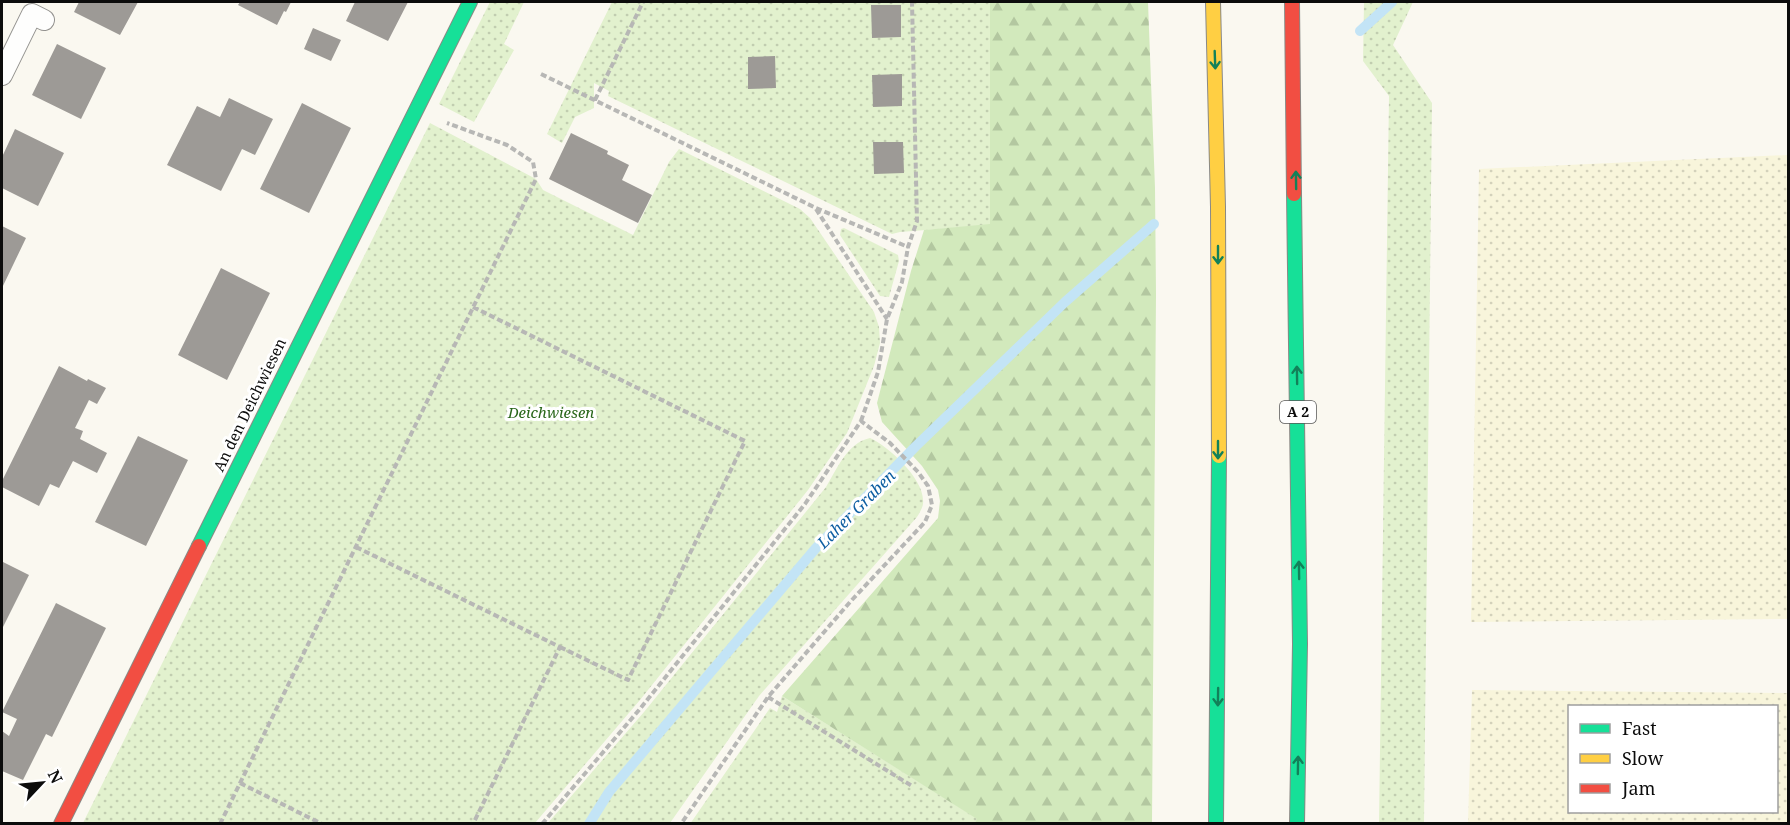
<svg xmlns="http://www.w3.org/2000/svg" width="1790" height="825" font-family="'Noto Serif',serif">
  <defs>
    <pattern id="farmland-dots" width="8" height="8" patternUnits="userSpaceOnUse" patternTransform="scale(1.5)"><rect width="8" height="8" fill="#f8f5db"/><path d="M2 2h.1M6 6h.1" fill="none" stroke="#d3d1bb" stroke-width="1.8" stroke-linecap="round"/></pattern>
    <pattern id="grass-dots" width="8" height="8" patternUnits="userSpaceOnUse" patternTransform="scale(1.5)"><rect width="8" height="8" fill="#e2f1ce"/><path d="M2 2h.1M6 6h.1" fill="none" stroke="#c1cdb0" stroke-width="1.8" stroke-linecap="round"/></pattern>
    <pattern id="forest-firs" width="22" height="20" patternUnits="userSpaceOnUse" patternTransform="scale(1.5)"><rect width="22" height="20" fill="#d2e9bc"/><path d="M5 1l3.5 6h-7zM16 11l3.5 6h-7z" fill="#b3c7a0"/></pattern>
  </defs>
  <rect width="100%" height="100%" fill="#faf8f0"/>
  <path fill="url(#farmland-dots)" fill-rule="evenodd" d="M 1788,155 L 1788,619 L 1471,622 L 1479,169 Z
    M 1472,690 L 1788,693 L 1788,823 L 1468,823 ZM 1570,706 L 1776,706 L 1776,812 L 1570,812 Z"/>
  <path fill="url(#grass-dots)" d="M 490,2 L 524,2 L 504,44 L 514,50 L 474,122 L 439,104 Z
    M 612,2 L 990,2 L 990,225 L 900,232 L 892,234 L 608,96 L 609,91 L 594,83 L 594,108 L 575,117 L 562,143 L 547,134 Z
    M 1364,2 L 1413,2 L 1393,45 L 1432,103 L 1424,823 L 1379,823 L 1389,96 L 1363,61 Z
    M 430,123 L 536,179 L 543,190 L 633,235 L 669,162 L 679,149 L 800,209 L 810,218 L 874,312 L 879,327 L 880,343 L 874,366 L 847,433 L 808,490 L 640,700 L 535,823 L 83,823 Z
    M 844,228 L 898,255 L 899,261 L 889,297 L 880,296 L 840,235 L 841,229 Z
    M 870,438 C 888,446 923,478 923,500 C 924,506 920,512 917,517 L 759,696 L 670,823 L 548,823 L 644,712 L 826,487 C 837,469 847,443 870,438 Z
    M 782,696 L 978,819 L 975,824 L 690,824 L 770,708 L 777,712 Z"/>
  <path fill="url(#forest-firs)" d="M 990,2 L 1148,2 L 1155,188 L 1156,294 L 1152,823 L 975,823 L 977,819 L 782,696 L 938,518 L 940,501 L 938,490 L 922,466 L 882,422 L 877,403 L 911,271 L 924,230 L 990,224 Z"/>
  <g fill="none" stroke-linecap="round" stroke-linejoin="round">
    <path stroke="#c3e4f6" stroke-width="10" d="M 1360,31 L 1392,2
      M 589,824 L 609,792 L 816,548 L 916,446 L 1065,302 L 1154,224"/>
  </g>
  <path fill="#9d9a96" d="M 79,2 L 138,2 L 120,35 L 74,12 Z
    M 240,2 L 291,2 L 286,12 L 284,11 L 277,25 L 238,5 Z
    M 355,2 L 408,2 L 388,41 L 346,21 Z
    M 871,5 L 901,5 L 901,37 L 872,38 Z
    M 313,28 L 341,40 L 331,61 L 304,49 Z
    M 57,44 L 106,68 L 81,119 L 32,95 Z
    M 775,56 L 776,88 L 748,89 L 748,57 Z
    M 902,74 L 902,106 L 873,107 L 872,75 Z
    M 229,98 L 273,119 L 255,155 L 242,149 L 221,191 L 167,165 L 197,106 L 220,117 Z
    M 302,103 L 351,128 L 309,213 L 260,189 Z
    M 15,129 L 64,153 L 38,206 L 2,188 L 2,157 Z
    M 571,133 L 608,151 L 607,154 L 629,165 L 622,180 L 652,195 L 638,223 L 549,179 Z
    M 873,142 L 903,142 L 904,173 L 874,174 Z
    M 2,226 L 26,238 L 2,288 Z
    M 221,268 L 270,293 L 227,380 L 178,355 Z
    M 59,366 L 87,381 L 88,379 L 106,388 L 97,404 L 89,400 L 75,428 L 83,431 L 80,439 L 107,453 L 97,473 L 73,461 L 59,488 L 50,484 L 39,506 L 2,487 L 2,481 Z
    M 138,436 L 188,460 L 146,546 L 95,522 Z
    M 3,562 L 29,575 L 2,629 L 2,565 Z
    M 56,603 L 106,628 L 52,737 L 46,734 L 23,780 L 2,771 L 2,731 L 9,736 L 17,719 L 2,712 Z"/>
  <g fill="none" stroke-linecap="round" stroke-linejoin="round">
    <defs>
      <path id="lane" d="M 2,75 L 32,14 L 44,20"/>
      <path id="fast" d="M 1294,194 L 1300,644 L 1297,824
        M 199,546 L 470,2
        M 1216,824 L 1219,456"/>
      <path id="slow" d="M 1213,2 L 1218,207 L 1219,456"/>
      <path id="jam" d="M 1292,2 L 1294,194
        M 61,824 L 199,546"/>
    </defs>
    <use href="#lane" stroke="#93928f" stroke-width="22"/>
    <use href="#fast" stroke="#8a8985" stroke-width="16"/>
    <use href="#slow" stroke="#8a8985" stroke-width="16"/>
    <use href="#jam" stroke="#8a8985" stroke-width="16"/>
    <path stroke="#b7b7b5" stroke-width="4" stroke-dasharray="6 3" stroke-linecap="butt" d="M 541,74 L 816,208 L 908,247
      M 595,100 L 643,2
      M 816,209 L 887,319
      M 473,307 L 745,441 L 628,680 L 560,647
      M 861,421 L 878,372 L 887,319 L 902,282 L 908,247 L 917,221 L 912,2
      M 356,547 L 560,647 L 473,824
      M 768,697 L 912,786
      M 240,783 L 322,824
      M 220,824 L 536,179 L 533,162 L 507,145 L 447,123
      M 542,824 L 639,710 L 805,504 L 861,421 L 890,443 L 918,472 L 928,486 L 932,505 L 925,522 L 850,602 L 768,697 L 681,824"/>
    <use href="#lane" stroke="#fefefd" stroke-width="20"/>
    <use href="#fast" stroke="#16e098" stroke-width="14"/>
    <use href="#slow" stroke="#ffcf43" stroke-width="14"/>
    <use href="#jam" stroke="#f24e42" stroke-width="14"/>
  </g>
  <defs><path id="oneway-shaft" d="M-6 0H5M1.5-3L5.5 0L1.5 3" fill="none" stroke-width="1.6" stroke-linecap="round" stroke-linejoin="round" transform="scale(1.5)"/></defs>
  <g stroke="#128159">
    <use href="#oneway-shaft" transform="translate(1215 60) rotate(88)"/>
    <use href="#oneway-shaft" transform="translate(1296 180) rotate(-91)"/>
    <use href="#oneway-shaft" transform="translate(1218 255) rotate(90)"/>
    <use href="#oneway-shaft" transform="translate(1297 375) rotate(-91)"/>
    <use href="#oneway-shaft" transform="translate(1218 450) rotate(90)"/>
    <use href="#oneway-shaft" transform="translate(1299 570) rotate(-91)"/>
    <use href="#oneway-shaft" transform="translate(1218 697) rotate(91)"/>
    <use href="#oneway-shaft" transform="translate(1298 765) rotate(-89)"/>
  </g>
  <g text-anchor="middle" stroke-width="6" stroke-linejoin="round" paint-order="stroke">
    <rect fill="#fff" stroke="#555" stroke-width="1.5" x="1280" y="401" width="36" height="22" rx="4.5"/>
    <g font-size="14" font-weight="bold" fill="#0c0c0c">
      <text x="1298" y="417">A 2</text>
    </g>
    <g font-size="15" fill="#0c0c0c" stroke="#fff">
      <text transform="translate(250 405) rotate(-64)" y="5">An den Deichwiesen</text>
    </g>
    <g font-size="15" font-style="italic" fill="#286619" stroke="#fff">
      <text x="551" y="418">Deichwiesen</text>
    </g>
    <g font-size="16" font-style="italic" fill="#0f5fa3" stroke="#fff">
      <text transform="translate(856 509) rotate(-45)" y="6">Laher Graben</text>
    </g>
  </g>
  <rect width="1790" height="825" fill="none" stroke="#0c0c0c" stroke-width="6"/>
  <rect x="1568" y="705" width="210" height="108" fill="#ffffff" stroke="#9e9e9e" stroke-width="1.5"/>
  <rect x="1580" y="724" width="30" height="9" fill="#16e098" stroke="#9e9e9e" stroke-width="1.5"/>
  <text x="1622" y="735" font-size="18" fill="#0c0c0c">Fast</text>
  <rect x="1580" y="754" width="30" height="9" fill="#ffcf43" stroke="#9e9e9e" stroke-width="1.5"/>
  <text x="1622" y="765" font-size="18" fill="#0c0c0c">Slow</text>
  <rect x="1580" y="784" width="30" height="9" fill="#f24e42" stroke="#9e9e9e" stroke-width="1.5"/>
  <text x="1622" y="795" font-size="18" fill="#0c0c0c">Jam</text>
  <g transform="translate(42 783) rotate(64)" stroke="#ffffff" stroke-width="4.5" paint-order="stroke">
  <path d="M0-4.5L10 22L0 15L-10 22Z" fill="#0c0c0c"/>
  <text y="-9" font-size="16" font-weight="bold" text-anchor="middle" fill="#0c0c0c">N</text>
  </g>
</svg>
